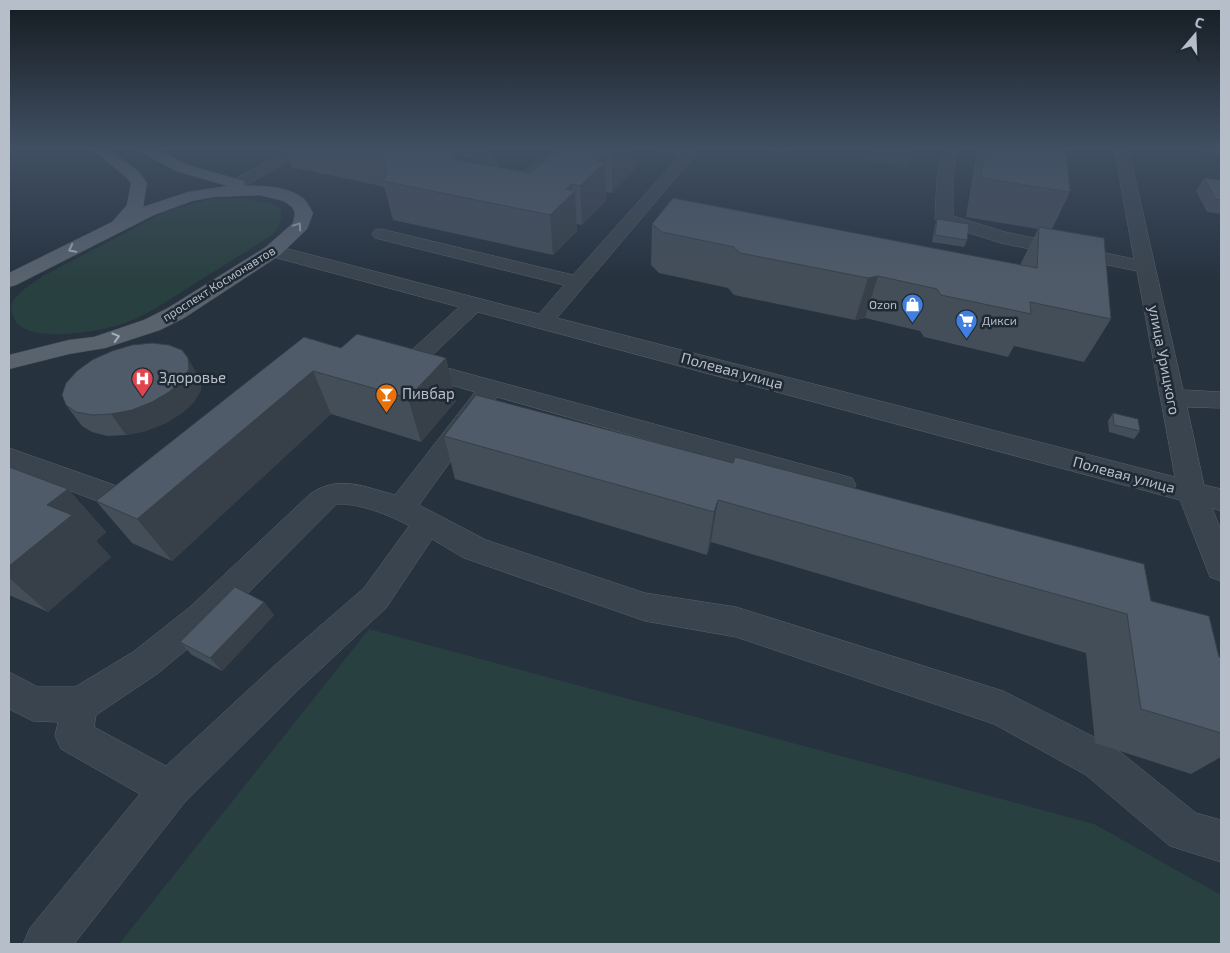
<svg xmlns="http://www.w3.org/2000/svg" width="1230" height="953" font-family="'Exo 2',sans-serif">
  <rect width="100%" height="100%" fill="#26323e"/>
  <path fill="#294040" d="M 869,147 L 885,147 L 914,151 L 908,168 L 863,160 Z
    M 243,198 L 273,204 L 281,209 C 283,221 279,226 272,235 C 244,253 216,270 188,288 C 168,300 148,315 125,323 C 104,331 25,346 14,318 C 12,313 10,309 12,303 C 17,292 33,283 43,276 L 167,211 L 210,199 Z
    M 369,629 L 1094,824 L 1221,895 L 1221,944 L 119,944 Z"/>
  <g fill="none" stroke-linecap="round" stroke-linejoin="round">
    <defs>
      <path id="minor" d="M 292,147 L 309,147 L 307,150 L 244,187 L 232,187 L 230,184 L 232,181 Z
        M 434,147 C 448,147 483,144 492,156 C 496,161 499,168 502,173 L 516,174 L 529,168 L 559,147 L 575,147 C 557,174 521,188 490,180 L 477,159 L 436,150 Z
        M 648,147 L 702,147 L 557,318 L 1175,477 L 1137,271 L 1001,243 L 938,223 L 935,219 L 937,178 L 943,147 L 957,147 L 953,178 L 953,216 L 1005,232 L 1134,259 L 1114,147 L 1128,147 L 1183,390 L 1221,392 L 1221,408 L 1187,407 L 1204,485 L 1221,489 L 1221,511 L 1212,508 L 1221,530 L 1221,581 L 1210,577 L 1180,500 L 478,312 L 425,362 L 842,475 L 852,478 L 856,485 L 852,492 L 842,495 L 497,397 L 419,505 L 486,540 L 645,593 L 736,607 L 1003,691 L 1114,747 L 1196,813 L 1221,820 L 1221,862 L 1170,846 L 1086,775 L 994,724 L 736,637 L 645,621 L 464,558 L 432,539 L 386,608 L 297,691 L 184,803 L 74,944 L 23,944 L 30,928 L 140,794 L 61,749 L 55,736 L 58,722 L 33,721 L 9,709 L 9,672 L 38,687 L 75,687 L 133,652 L 190,607 L 310,494 C 339,474 364,487 395,495 L 475,392 L 407,372 L 387,370 L 383,365 L 387,360 L 403,358 L 459,307 L 266,255 L 264,251 L 266,247 L 273,245 L 539,314 L 564,285 L 375,238 L 372,234 L 375,230 L 381,229 L 573,275 L 680,155 L 650,150 ZM 337,504 C 359,503 390,515 409,526 L 364,588 L 273,667 L 166,766 L 94,727 L 96,715 L 157,674 L 214,627 Z
        M 9,448 L 137,493 L 140,492 L 150,495 L 154,503 L 148,513 L 138,516 L 128,513 L 9,467 Z"/>
      <path id="major" d="M 89,147 L 105,147 L 138,171 L 147,183 L 143,207 L 188,192 L 228,186 L 176,171 L 137,150 L 135,147 L 153,147 L 188,165 L 244,181 L 245,186 C 263,185 290,187 304,199 C 308,203 310,208 313,213 L 307,229 L 280,255 L 184,318 L 160,330 L 105,348 L 69,354 L 9,369 L 9,355 L 69,340 L 94,337 L 144,320 L 168,308 L 266,247 L 293,223 L 295,213 L 292,207 L 284,201 L 259,195 L 213,197 L 192,201 L 154,215 L 16,285 L 9,287 L 9,273 L 112,222 L 127,205 L 131,183 L 126,177 Z"/>
    </defs>
    <use href="#minor" stroke="#58626c" stroke-width="1"/>
    <use href="#major" stroke="#434d57" stroke-width="1"/>
    <use href="#minor" fill="#3a444e" fill-rule="evenodd"/>
    <use href="#major" fill="#58636e" fill-rule="evenodd"/>
  </g>
  <path fill="#444e59" d="M 284,147 L 450,147 L 452,155 L 454,159 L 529,173 L 637,147 L 636,168 L 612,193 L 606,192 L 606,201 L 582,225 L 576,224 L 577,231 L 553,255 L 393,220 L 385,189 L 381,186 L 291,167 Z
    M 740,147 L 789,147 L 786,153 Z
    M 977,147 L 1066,147 L 1070,192 L 1052,229 L 1111,319 L 1084,362 L 1014,346 L 1008,357 L 924,337 L 920,331 L 865,318 L 855,320 L 734,295 L 728,288 L 659,273 L 651,265 L 652,224 L 1020,265 L 1038,229 L 966,217 Z
    M 1179,147 L 1221,147 L 1221,154 L 1181,149 Z
    M 1204,178 L 1221,180 L 1221,214 L 1207,212 L 1196,191 Z
    M 937,219 L 967,240 L 964,247 L 932,242 L 935,225 Z
    M 341,348 L 446,358 L 456,401 L 421,442 L 331,414 L 172,561 L 132,543 L 96,501 Z
    M 200,379 L 201,390 L 194,402 L 182,413 L 166,423 L 146,431 L 126,435 L 107,436 L 92,432 L 82,426 L 66,405 Z
    M 1113,413 L 1140,431 L 1134,439 L 1109,432 L 1108,421 Z
    M 444,436 L 1151,601 L 1219,657 L 1221,658 L 1221,757 L 1191,774 L 1095,743 L 1086,653 L 711,542 L 707,555 L 455,479 Z
    M 9,467 L 68,489 L 106,532 L 96,541 L 111,557 L 48,612 L 9,595 Z
    M 264,602 L 274,615 L 222,671 L 192,655 L 180,642 Z"/>
  <path fill="#374049" d="M 443,147 L 450,147 L 454,170 Z
    M 621,147 L 637,147 L 636,168 L 612,193 L 612,155 Z
    M 605,154 L 606,201 L 582,225 L 580,186 L 597,161 Z
    M 572,184 L 572,194 L 575,191 L 577,231 L 553,255 L 550,215 L 566,189 Z
    M 878,276 L 865,318 L 855,320 L 868,278 Z
    M 188,358 L 200,379 L 201,390 L 194,402 L 182,413 L 166,423 L 146,431 L 126,435 L 111,414 Z
    M 446,358 L 456,401 L 421,442 L 408,398 Z
    M 313,371 L 331,414 L 172,561 L 137,519 Z
    M 68,489 L 106,532 L 96,541 L 111,557 L 48,612 L 9,578 L 9,566 L 47,505 Z
    M 718,500 L 711,542 L 707,555 L 714,512 Z
    M 264,602 L 274,615 L 222,671 L 210,658 Z"/>
  <path fill="#4f5b68" stroke="#374049" d="M 364,147 L 447,147 L 454,159 L 529,173 L 562,147 L 621,147 L 612,155 L 605,154 L 597,161 L 605,162 L 580,186 L 572,184 L 566,189 L 575,191 L 550,215 L 383,181 L 386,174 L 386,162 L 372,148 Z
    M 985,147 L 1066,147 L 1070,192 L 981,178 Z
    M 1204,178 L 1221,180 L 1221,200 L 1216,199 Z
    M 673,198 L 1037,268 L 1039,227 L 1104,238 L 1111,319 L 1030,302 L 1031,314 L 941,295 L 937,289 L 878,276 L 868,278 L 740,253 L 734,247 L 662,232 L 652,224 Z
    M 937,219 L 969,224 L 967,240 L 935,235 Z
    M 357,334 L 446,358 L 408,398 L 313,371 L 137,519 L 96,501 L 304,337 L 341,348 Z
    M 152,343 L 169,345 L 182,350 L 188,358 L 189,369 L 182,381 L 169,392 L 152,402 L 132,410 L 111,414 L 92,415 L 76,412 L 66,405 L 62,395 L 66,383 L 77,371 L 92,360 L 112,351 L 132,345 Z
    M 476,395 L 733,463 L 735,457 L 1144,564 L 1151,601 L 1209,616 L 1219,657 L 1221,658 L 1221,733 L 1141,709 L 1127,614 L 718,500 L 714,512 L 444,436 Z
    M 1113,413 L 1138,419 L 1140,431 L 1114,425 Z
    M 9,467 L 68,489 L 47,505 L 72,515 L 9,566 Z
    M 235,587 L 264,602 L 210,658 L 180,642 Z"/>
  <defs><path id="oneway-chevron" d="M-2-3.5L2.5 0L-2 3.5" fill="none" stroke-width="1.6" stroke-linecap="round" stroke-linejoin="round" transform="scale(1.25)"/></defs>
  <g stroke="#a3adb7">
    <use href="#oneway-chevron" transform="translate(298 226) rotate(-56)"/>
    <use href="#oneway-chevron" transform="translate(72 249) rotate(153)"/>
    <use href="#oneway-chevron" transform="translate(116 337) rotate(-16)"/>
  </g>
  <linearGradient id="sky" x2="0" y2="1"><stop stop-color="#151c22"/><stop offset="0.53" stop-color="#414f63"/><stop offset="1" stop-color="#414f63" stop-opacity="0"/></linearGradient>
  <rect width="1230" height="280" fill="url(#sky)"/>
  <defs>
    <symbol id="shop-pin" viewBox="-11 -11 22 30"><path d="M0 17L-7.5 6A9.5 9.5 0 1 1 7.5 6Z" fill="#3f7fe0" stroke="#1f2933"/><path d="M-5-2.5h2.3a2.7 3.5 0 0 1 5.4 0H5L5.5 6h-11ZM-1.5-2.5h3a1.5 2.3 0 0 0-3 0Z" fill="#fff"/></symbol>
    <symbol id="supermarket-pin" viewBox="-11 -11 22 30"><path d="M0 17L-7.5 6A9.5 9.5 0 1 1 7.5 6Z" fill="#3f7fe0" stroke="#1f2933"/><path d="M-6-5.5h2.5l.6 2H6L4.5 2H-2.5L-4.4-4H-6ZM-1.5 3.2a1.3 1.3 0 1 0 .1 0ZM3 3.2a1.3 1.3 0 1 0 .1 0Z" fill="#fff"/></symbol>
    <symbol id="hospital-pin" viewBox="-11 -11 22 30"><path d="M0 17L-7.5 6A9.5 9.5 0 1 1 7.5 6Z" fill="#e0444e" stroke="#1f2933"/><path d="M-5-5h3v3.5h4V-5h3V5h-3V1.5h-4V5h-3Z" fill="#fff"/></symbol>
    <symbol id="bar-pin" viewBox="-11 -11 22 30"><path d="M0 17L-7.5 6A9.5 9.5 0 1 1 7.5 6Z" fill="#e8710a" stroke="#1f2933"/><path d="M-6-5H6L.8 .8V4.5H3.5V6h-7V4.5H-.8V.8Z" fill="#fff"/></symbol>
  </defs>
  <g fill-rule="evenodd">
    <use href="#shop-pin" x="900" y="292" width="25" height="34"/>
    <use href="#supermarket-pin" x="954" y="308" width="25" height="34"/>
    <use href="#hospital-pin" x="130" y="366" width="25" height="34"/>
    <use href="#bar-pin" x="374" y="382" width="25" height="34"/>
  </g>
  <g text-anchor="middle" stroke-width="5" stroke-linejoin="round" paint-order="stroke">
    <g font-size="12" fill="#b6bfc9" stroke="#1f2933">
      <text transform="translate(219 284) rotate(-32)" y="4">проспект Космонавтов</text>
    </g>
    <g font-size="12" fill="#b6bfc9" stroke="#1f2933" text-anchor="end">
      <text x="897" y="309">Ozon</text>
      <text x="982" y="325" text-anchor="start">Дикси</text>
    </g>
    <g font-size="15" fill="#b6bfc9" stroke="#1f2933">
      <text transform="translate(1164 360) rotate(79)" y="5">улица Урицкого</text>
      <text transform="translate(732 371) rotate(15)" y="5">Полевая улица</text>
      <text transform="translate(1124 475) rotate(15)" y="5">Полевая улица</text>
    </g>
    <g font-size="15" fill="#b6bfc9" stroke="#1f2933" text-anchor="start">
      <text x="159" y="383">Здоровье</text>
      <text x="402" y="399">Пивбар</text>
    </g>
  </g>
  <rect width="1230" height="953" fill="none" stroke="#b6bfc9" stroke-width="20"/>
  <g transform="translate(1195 35) rotate(19)" stroke="#1f2933" stroke-width="4" paint-order="stroke">
  <path d="M0-4L9 19L0 12L-9 19Z" fill="#b6bfc9"/>
  <text y="-8" font-size="14" font-weight="bold" text-anchor="middle" fill="#b6bfc9">С</text>
  </g>
</svg>
